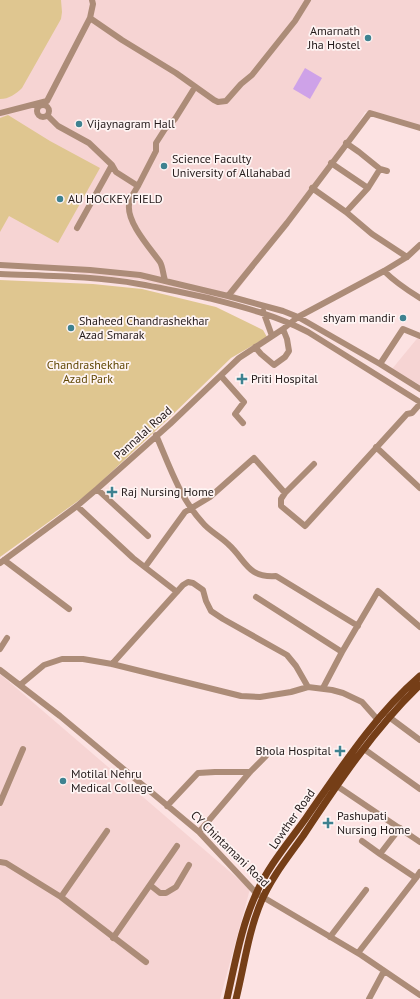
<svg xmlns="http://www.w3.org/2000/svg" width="420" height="999" font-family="'PT Sans',sans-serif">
  <rect width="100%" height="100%" fill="#fce2e2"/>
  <path fill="#f6d4d3" d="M 0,0 L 420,0 L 420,130 L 369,111 L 365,112 L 346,143 L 229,302 L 140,280 L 0,265 Z
    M 420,335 L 420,385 L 392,369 Z
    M 0,674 L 250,889 L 220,999 L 0,999 Z"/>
  <path fill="#dfc690" d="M 0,0 L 61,0 L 62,12 L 61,19 L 22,88 C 16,94 9,99 0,99 Z
    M 8,115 L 50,141 L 100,168 L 58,243 L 9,216 L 0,232 L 0,118 Z
    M 0,280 L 93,284 L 142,289 L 216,307 L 263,330 L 267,337 L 231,358 L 167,420 L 89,493 L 0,557 Z"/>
  <path fill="#cea2e8" d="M 305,68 L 322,78 L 310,99 L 293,89 Z"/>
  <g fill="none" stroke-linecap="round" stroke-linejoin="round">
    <path stroke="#ac8c78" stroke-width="6" d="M 92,0 L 93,4 L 90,18 L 122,40 L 176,73 L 214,100 L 218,102 L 226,101 L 241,84 L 252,75 L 295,21 L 308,0
      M37 111a6 6 0 1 1 12 0a6 6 0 1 1-12 0Z
      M 0,113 L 47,101 L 90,18
      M 48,116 L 58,126 L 89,143 L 112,165 L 77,228
      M 346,143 L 359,152 L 380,169
      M 331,163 L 368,188
      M 112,165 L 116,172 L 138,186 C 135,191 129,199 129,205 C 127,223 150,248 160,262 C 163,267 163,275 165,280
      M 138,186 L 156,151 L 156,143 L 165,129 L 175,119 L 195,87
      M 312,188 L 346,212 L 368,188 L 380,169 L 387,171
      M 346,212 L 372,234 L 407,257
      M 0,265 L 90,270 L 140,275 L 228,296 L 283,311 L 298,317 L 380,364 L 420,389
      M 384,271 C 395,282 407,290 420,298
      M 0,274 C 46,276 94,276 139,284 C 162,288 185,293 208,298 C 243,307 275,315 308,332 L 420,402
      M 228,296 L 287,223 L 370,113 L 420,128
      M 263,311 L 272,336
      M 255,347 L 261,354 L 274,365 L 285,357 L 289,351 L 287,339 L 283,329
      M 380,364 L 403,329 L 420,336
      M 221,376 L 244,402 L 235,414 L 243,423
      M 156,435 C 169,465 180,498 202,522 C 209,531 220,536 228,544 C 246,560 247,578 276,576 L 358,626
      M 376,447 L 420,488
      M 314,464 L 285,493 L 281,499 L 281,506 L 305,526 L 407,414 L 412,413 L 420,404
      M 97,489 L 148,536
      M 77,506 L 133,558 L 177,592
      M 4,560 L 69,609
      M 0,563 L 77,506 L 97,489 L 170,424 L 239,358 L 283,329 L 298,317 L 384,271 L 407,257 L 420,245
      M 145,567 L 185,512 L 210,497 L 254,458 L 285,493
      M 256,597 L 342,652
      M 0,649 L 7,638
      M 112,664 L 183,585 L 188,582 L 193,583 L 203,590 L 206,601 L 211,611 L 223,619 L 287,655 L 296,666 L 308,687
      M 0,670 L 60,716 L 199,832 L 256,893 L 361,955 L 420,995
      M 20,685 L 44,665 L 62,659 L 83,659 L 112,664 L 241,696 L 260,697 L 291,692 L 308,687 L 332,690 L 343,693 L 362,702 L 378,720
      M 323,688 L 342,652 L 378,591 L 420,627
      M 389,717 L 420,740
      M 364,749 L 420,789
      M 334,784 L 420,842
      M 0,803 L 23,749
      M 167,806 L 198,773 L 215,772 L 250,772
      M 400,828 L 380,854 L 416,878 L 420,872
      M 199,832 L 250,772 L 266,756
      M 362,841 L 380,854
      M 0,862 L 6,863 L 61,897 L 146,962
      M 150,885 L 160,893 L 166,893 L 176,887 L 189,865
      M 61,897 L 107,831
      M 330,937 L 366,890
      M 113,938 L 177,846
      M 358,953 L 416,878
      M 369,999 L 384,971"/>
    <path stroke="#753e17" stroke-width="7" d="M 227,999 C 235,964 241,927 256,894 C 268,866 289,842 306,818 C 341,768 374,716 420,676
      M 236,999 C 244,967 248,933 261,902 C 271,878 288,857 303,836 C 338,783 374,729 420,685"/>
  </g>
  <g fill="#3e8290" stroke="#fef4f3" stroke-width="1.5">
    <circle cx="368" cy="38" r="4"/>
    <circle cx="79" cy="124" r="4"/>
    <circle cx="164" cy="166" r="4"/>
    <circle cx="60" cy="199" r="4"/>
    <circle cx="403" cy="318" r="4"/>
    <circle cx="71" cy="328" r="4"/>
    <path d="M240 373h4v4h4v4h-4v4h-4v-4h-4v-4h4z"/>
    <path d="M110 486h4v4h4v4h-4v4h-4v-4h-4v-4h4z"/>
    <path d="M338 745h4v4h4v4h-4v4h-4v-4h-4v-4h4z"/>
    <circle cx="63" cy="781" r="4"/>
    <path d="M326 817h4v4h4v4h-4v4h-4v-4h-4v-4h4z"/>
  </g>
  <g text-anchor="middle" stroke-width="3.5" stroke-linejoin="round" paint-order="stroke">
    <g font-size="12" fill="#231a1a" stroke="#fef4f3" text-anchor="start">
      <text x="360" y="35" text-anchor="end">Amarnath<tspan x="360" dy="14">Jha Hostel</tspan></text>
      <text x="87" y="128">Vijaynagram Hall</text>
      <text x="172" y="163">Science Faculty<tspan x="172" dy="14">University of Allahabad</tspan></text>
      <text x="68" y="203">AU HOCKEY FIELD</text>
      <text x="395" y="322" text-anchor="end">shyam mandir</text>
      <text x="79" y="325">Shaheed Chandrashekhar<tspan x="79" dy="14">Azad Smarak</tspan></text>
      <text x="251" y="383">Priti Hospital</text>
      <text x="121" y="496">Raj Nursing Home</text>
      <text x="331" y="755" text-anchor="end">Bhola Hospital</text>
      <text x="71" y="778">Motilal Nehru<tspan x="71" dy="14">Medical College</tspan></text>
      <text x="337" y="820">Pashupati<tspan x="337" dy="14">Nursing Home</tspan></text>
    </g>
    <g font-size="12" fill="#614806" stroke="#fef4f3">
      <text x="88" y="369">Chandrashekhar<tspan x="88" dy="14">Azad Park</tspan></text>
    </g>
    <g font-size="12" fill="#231a1a" stroke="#fef4f3">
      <text transform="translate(143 433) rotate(-42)" y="4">Pannalal Road</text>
      <text transform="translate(292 819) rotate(-55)" y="4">Lowther Road</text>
      <text transform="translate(230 849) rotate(44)" y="4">CY Chintamani Road</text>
    </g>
  </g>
</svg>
